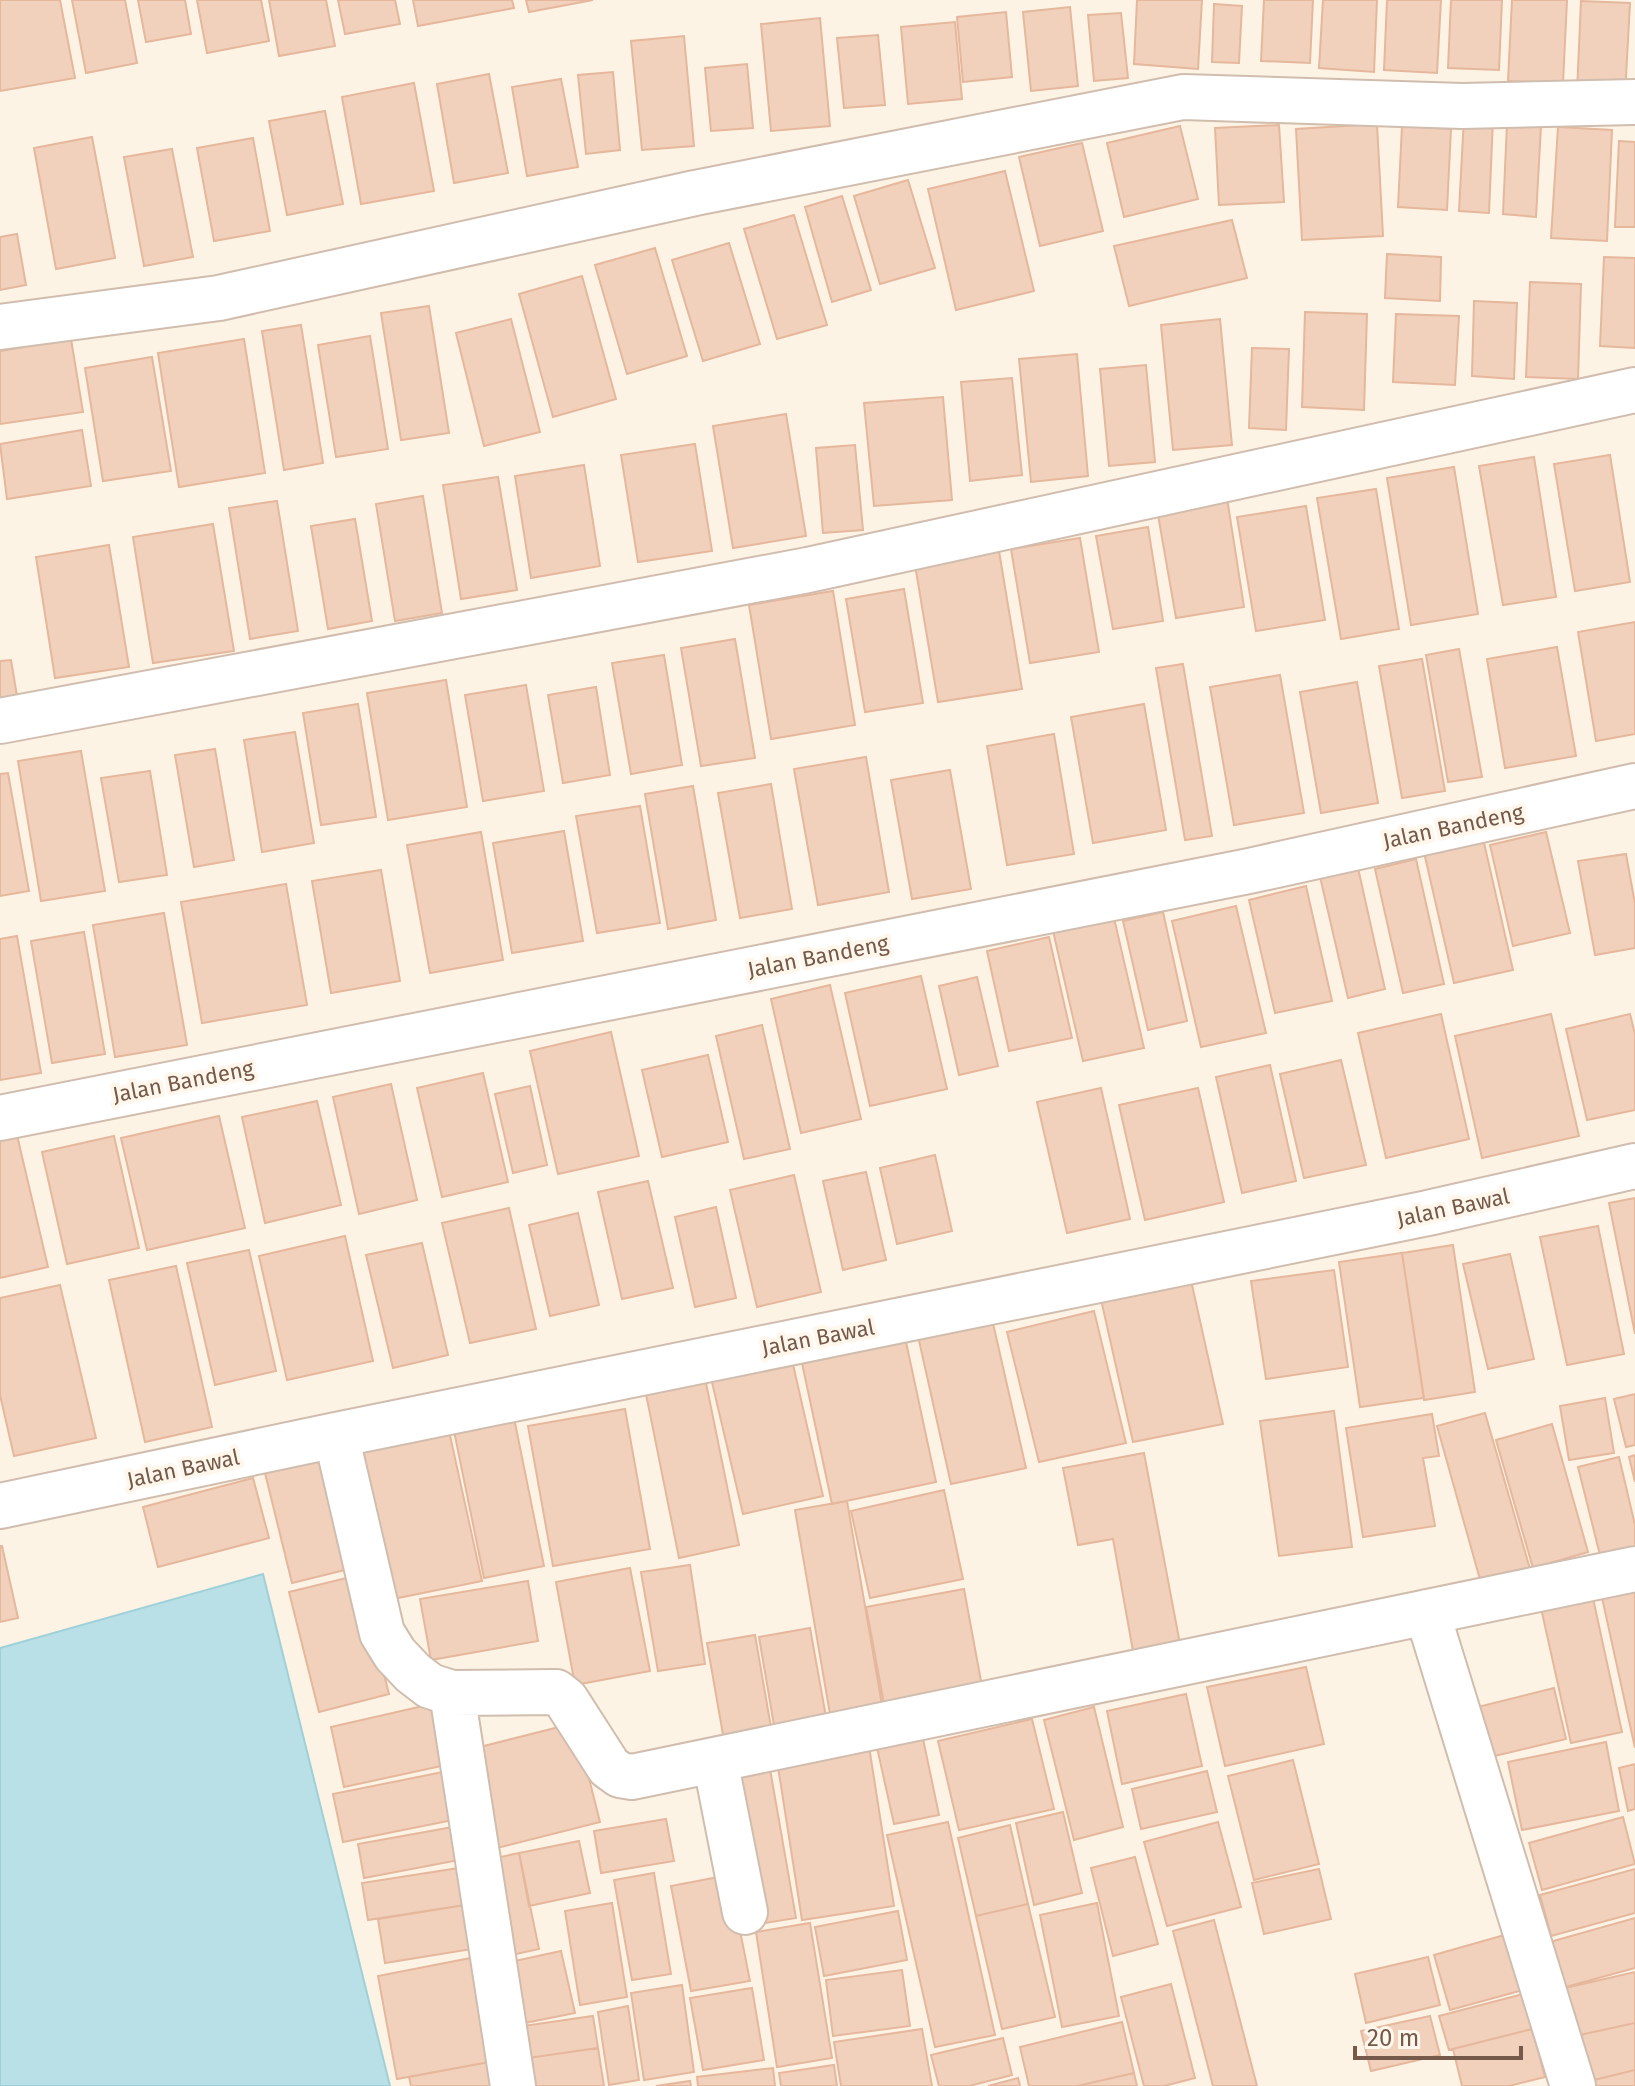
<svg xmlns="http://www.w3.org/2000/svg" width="1635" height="2086" font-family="'Fira Sans',sans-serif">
  <rect width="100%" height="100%" fill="#fcf3e5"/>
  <path fill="#b9e0e6" stroke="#9fd0d8" stroke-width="2" d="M 263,1574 L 390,2086 L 0,2086 L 0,1648 Z"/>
  <path fill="#f2d1bc" stroke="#e5b79c" stroke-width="2" d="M 0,0 L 60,0 L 75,78 L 0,91 Z
    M 72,0 L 125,0 L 137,63 L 86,73 Z
    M 138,0 L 185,0 L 191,34 L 146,42 Z
    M 197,0 L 261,0 L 269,41 L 207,53 Z
    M 269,0 L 326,0 L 335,46 L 279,56 Z
    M 338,0 L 395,0 L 400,24 L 345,34 Z
    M 413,0 L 512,0 L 514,8 L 418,26 Z
    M 526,0 L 593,0 L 529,12 Z
    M 1137,0 L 1202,0 L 1198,69 L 1134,64 Z
    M 1264,0 L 1313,0 L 1310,63 L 1261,61 Z
    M 1323,0 L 1377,0 L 1374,72 L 1319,68 Z
    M 1387,0 L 1441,0 L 1437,73 L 1384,70 Z
    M 1451,0 L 1502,0 L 1499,70 L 1448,68 Z
    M 1512,0 L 1567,0 L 1563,83 L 1508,81 Z
    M 1581,1 L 1630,3 L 1625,95 L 1577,93 Z
    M 1214,4 L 1242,6 L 1239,63 L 1212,62 Z
    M 1070,7 L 1078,86 L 1031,91 L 1023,12 Z
    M 1006,12 L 1012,77 L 963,82 L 957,17 Z
    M 1121,13 L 1128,78 L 1094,81 L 1088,15 Z
    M 820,18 L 830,126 L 771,131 L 761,24 Z
    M 955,22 L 962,99 L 908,104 L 901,27 Z
    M 878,35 L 885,105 L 844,108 L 837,38 Z
    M 684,36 L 694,146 L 642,150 L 631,41 Z
    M 747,64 L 753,128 L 711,131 L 705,68 Z
    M 613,72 L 620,150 L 586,154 L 578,75 Z
    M 489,74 L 508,173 L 454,183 L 437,84 Z
    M 561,79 L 578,167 L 527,176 L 512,87 Z
    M 414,83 L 434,191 L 361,204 L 342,97 Z
    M 325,111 L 343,204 L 287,215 L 269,121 Z
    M 1464,117 L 1493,119 L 1489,213 L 1459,211 Z
    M 1507,123 L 1541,126 L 1536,217 L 1503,214 Z
    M 1377,124 L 1383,236 L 1302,240 L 1296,129 Z
    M 1279,125 L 1284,202 L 1219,205 L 1215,128 Z
    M 1180,126 L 1198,199 L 1124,217 L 1107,143 Z
    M 1402,126 L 1451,129 L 1447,210 L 1398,207 Z
    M 1558,127 L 1612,130 L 1607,241 L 1551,238 Z
    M 92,137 L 115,258 L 56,269 L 34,148 Z
    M 253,138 L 270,231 L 214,241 L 197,148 Z
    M 1619,141 L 1635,142 L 1635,227 L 1615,227 Z
    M 1082,143 L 1103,231 L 1040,246 L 1019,157 Z
    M 172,149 L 193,257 L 144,266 L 124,157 Z
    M 1005,171 L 1034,291 L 956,310 L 928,189 Z
    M 908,180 L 935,268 L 880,284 L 854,196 Z
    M 842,196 L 871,290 L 832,302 L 805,207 Z
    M 794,215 L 827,325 L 777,339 L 744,229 Z
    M 1232,220 L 1247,278 L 1129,306 L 1114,246 Z
    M 17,234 L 26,285 L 0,290 L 0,237 Z
    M 729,243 L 760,344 L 703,361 L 672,260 Z
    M 655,248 L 687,356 L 627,374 L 595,265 Z
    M 1387,254 L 1441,257 L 1440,301 L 1385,298 Z
    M 1604,257 L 1635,258 L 1635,348 L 1600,346 Z
    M 582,276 L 616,399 L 553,417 L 519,294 Z
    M 1530,282 L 1581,284 L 1578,379 L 1526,377 Z
    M 1474,301 L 1517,303 L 1514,379 L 1472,376 Z
    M 429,306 L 449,433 L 401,440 L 381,313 Z
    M 1305,312 L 1367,314 L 1364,410 L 1302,407 Z
    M 1396,314 L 1459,316 L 1455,385 L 1393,382 Z
    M 511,319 L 540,432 L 484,446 L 456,333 Z
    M 1220,319 L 1232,445 L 1173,450 L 1161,325 Z
    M 301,325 L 323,463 L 284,470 L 262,331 Z
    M 370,336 L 388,449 L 336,457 L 318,345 Z
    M 71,339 L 83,412 L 0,424 L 0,351 Z
    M 244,339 L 265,473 L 179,487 L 158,353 Z
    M 1252,348 L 1289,349 L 1286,430 L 1249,428 Z
    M 1077,354 L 1088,476 L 1031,482 L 1019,359 Z
    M 152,357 L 171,471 L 103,481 L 85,368 Z
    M 1146,365 L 1155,462 L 1109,466 L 1100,369 Z
    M 1012,378 L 1022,475 L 970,481 L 961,382 Z
    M 943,397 L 952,500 L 874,506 L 864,403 Z
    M 786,414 L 806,536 L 733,548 L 713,426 Z
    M 82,430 L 91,486 L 7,499 L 0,444 Z
    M 695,444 L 712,551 L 638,562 L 621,455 Z
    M 855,445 L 863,530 L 823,533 L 816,448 Z
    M 1610,455 L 1630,582 L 1575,591 L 1554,464 Z
    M 1534,457 L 1556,597 L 1503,605 L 1479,466 Z
    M 584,465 L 600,566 L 531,578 L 515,476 Z
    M 1454,467 L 1478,614 L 1411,625 L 1387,478 Z
    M 498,477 L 517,590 L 461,599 L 443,485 Z
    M 1376,489 L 1399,629 L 1341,639 L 1317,498 Z
    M 423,496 L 442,613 L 395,621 L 376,504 Z
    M 1227,498 L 1244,607 L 1176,618 L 1157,509 Z
    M 277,501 L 298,631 L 250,639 L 229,508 Z
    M 1306,506 L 1325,620 L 1256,631 L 1237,517 Z
    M 355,519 L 372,621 L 328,629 L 311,526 Z
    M 213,524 L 234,651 L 153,663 L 133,537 Z
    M 1148,527 L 1163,621 L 1113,629 L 1096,536 Z
    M 1080,538 L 1099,652 L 1030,663 L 1011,549 Z
    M 109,545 L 129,667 L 55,678 L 36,557 Z
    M 998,545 L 1022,689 L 938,702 L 914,559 Z
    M 904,589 L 923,703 L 865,712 L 846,599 Z
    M 833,591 L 855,725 L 771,739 L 749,605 Z
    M 1635,622 L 1635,734 L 1596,741 L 1578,632 Z
    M 735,639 L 755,758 L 701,766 L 681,648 Z
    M 1557,647 L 1576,756 L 1505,768 L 1487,659 Z
    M 1459,649 L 1482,777 L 1448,782 L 1426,655 Z
    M 664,655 L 682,765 L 631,774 L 612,663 Z
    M 1422,659 L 1445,791 L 1402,798 L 1379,666 Z
    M 11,660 L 18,702 L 0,705 L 0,661 Z
    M 1183,664 L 1212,836 L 1185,840 L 1156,668 Z
    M 1280,675 L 1304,813 L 1234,825 L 1210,687 Z
    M 446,680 L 467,807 L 388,820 L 367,693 Z
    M 1357,682 L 1378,803 L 1321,813 L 1300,692 Z
    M 526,685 L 544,791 L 483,801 L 465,695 Z
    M 596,687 L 610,775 L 563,783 L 548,695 Z
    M 358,704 L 376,817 L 321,825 L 303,713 Z
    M 1144,704 L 1166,830 L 1093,843 L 1071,717 Z
    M 295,732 L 314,843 L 262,852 L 244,740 Z
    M 1054,734 L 1074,854 L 1007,865 L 987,746 Z
    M 215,749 L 234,860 L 194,867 L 175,755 Z
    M 81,751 L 105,891 L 41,901 L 18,761 Z
    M 866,757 L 889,892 L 818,905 L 794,769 Z
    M 950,770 L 971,889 L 912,899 L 891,780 Z
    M 150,771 L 167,875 L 119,882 L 101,778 Z
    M 8,773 L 29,891 L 0,896 L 0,774 Z
    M 771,784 L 792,909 L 740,918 L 718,793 Z
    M 693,786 L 716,920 L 668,929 L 645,794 Z
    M 640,806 L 660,923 L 597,933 L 576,816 Z
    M 564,831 L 583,941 L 512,953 L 493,843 Z
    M 481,832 L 503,960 L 430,973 L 407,845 Z
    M 1546,832 L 1570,933 L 1513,946 L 1490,845 Z
    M 1482,834 L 1513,970 L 1454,983 L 1423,848 Z
    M 1626,854 L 1635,904 L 1635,948 L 1595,955 L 1578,861 Z
    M 1356,859 L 1385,989 L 1348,998 L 1318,868 Z
    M 1416,859 L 1444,984 L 1403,993 L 1375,869 Z
    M 381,870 L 400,981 L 331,993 L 312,881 Z
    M 286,884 L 307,1005 L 202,1023 L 181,902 Z
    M 1306,886 L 1332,1001 L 1275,1013 L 1249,900 Z
    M 1236,906 L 1266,1033 L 1201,1047 L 1172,921 Z
    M 1163,912 L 1187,1021 L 1148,1030 L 1123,921 Z
    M 164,913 L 187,1045 L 115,1057 L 93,925 Z
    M 1114,918 L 1144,1048 L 1083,1061 L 1053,931 Z
    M 84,932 L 105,1054 L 52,1063 L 31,941 Z
    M 17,936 L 41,1073 L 0,1080 L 0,939 Z
    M 1049,937 L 1072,1038 L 1009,1051 L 987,951 Z
    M 921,976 L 947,1089 L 870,1106 L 845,993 Z
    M 977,977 L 998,1066 L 959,1075 L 939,986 Z
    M 830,985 L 861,1119 L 801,1133 L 771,999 Z
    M 1441,1014 L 1469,1139 L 1386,1158 L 1358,1033 Z
    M 1551,1014 L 1579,1136 L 1482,1158 L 1455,1036 Z
    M 1630,1014 L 1635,1034 L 1635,1110 L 1587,1120 L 1566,1029 Z
    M 762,1025 L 790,1149 L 744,1159 L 716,1036 Z
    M 611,1032 L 639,1156 L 558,1174 L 530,1051 Z
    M 708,1055 L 728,1142 L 662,1157 L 642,1070 Z
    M 1341,1060 L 1366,1165 L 1304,1178 L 1280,1074 Z
    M 1270,1065 L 1296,1181 L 1242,1193 L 1216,1077 Z
    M 483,1073 L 508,1182 L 442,1197 L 417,1088 Z
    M 391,1084 L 417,1200 L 359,1214 L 333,1097 Z
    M 530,1086 L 547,1165 L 513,1173 L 495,1094 Z
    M 1101,1088 L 1130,1219 L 1067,1233 L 1037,1102 Z
    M 1198,1088 L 1224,1202 L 1145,1220 L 1119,1105 Z
    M 317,1101 L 341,1205 L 265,1223 L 242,1117 Z
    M 219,1116 L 245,1228 L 147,1250 L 121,1138 Z
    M 16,1131 L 48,1267 L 0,1278 L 0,1135 Z
    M 114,1136 L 139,1248 L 67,1264 L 42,1152 Z
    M 935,1155 L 952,1231 L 897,1244 L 880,1168 Z
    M 866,1172 L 886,1260 L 843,1270 L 823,1181 Z
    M 794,1175 L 821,1292 L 757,1307 L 730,1190 Z
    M 648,1181 L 673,1288 L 622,1299 L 598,1192 Z
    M 1635,1198 L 1635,1334 L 1609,1203 Z
    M 716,1207 L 736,1298 L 695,1307 L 675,1217 Z
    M 509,1208 L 536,1329 L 470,1343 L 442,1223 Z
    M 578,1213 L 599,1305 L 550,1316 L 529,1225 Z
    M 1598,1226 L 1624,1354 L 1567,1365 L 1540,1237 Z
    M 345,1236 L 373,1361 L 287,1380 L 259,1256 Z
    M 422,1243 L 448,1355 L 393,1368 L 366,1255 Z
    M 1453,1245 L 1475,1392 L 1424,1400 L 1402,1253 Z
    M 249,1250 L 276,1371 L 215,1385 L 187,1263 Z
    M 1402,1253 L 1424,1398 L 1360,1407 L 1339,1262 Z
    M 1510,1254 L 1534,1359 L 1488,1369 L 1463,1264 Z
    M 176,1266 L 212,1427 L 145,1442 L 109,1280 Z
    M 1334,1270 L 1348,1367 L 1266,1379 L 1251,1281 Z
    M 1190,1276 L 1223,1424 L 1133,1442 L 1100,1295 Z
    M 60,1285 L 96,1438 L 14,1456 L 0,1395 L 0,1298 Z
    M 1094,1311 L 1126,1443 L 1039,1462 L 1007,1332 Z
    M 992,1319 L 1026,1468 L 951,1484 L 918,1336 Z
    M 906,1342 L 936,1482 L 832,1504 L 802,1363 Z
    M 792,1360 L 823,1496 L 743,1514 L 711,1378 Z
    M 704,1373 L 739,1545 L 679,1558 L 644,1384 Z
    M 1635,1394 L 1635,1445 L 1626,1447 L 1614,1399 Z
    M 1605,1398 L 1614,1453 L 1569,1460 L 1560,1406 Z
    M 625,1409 L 650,1549 L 553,1566 L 528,1426 Z
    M 1334,1411 L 1352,1547 L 1279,1556 L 1260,1421 Z
    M 1485,1413 L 1530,1569 L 1481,1583 L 1437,1426 Z
    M 1432,1414 L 1439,1456 L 1423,1458 L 1435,1526 L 1363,1537 L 1346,1428 Z
    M 514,1418 L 544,1566 L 484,1578 L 454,1431 Z
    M 1552,1424 L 1588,1552 L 1533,1568 L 1496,1440 Z
    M 449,1431 L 482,1581 L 393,1599 L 361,1450 Z
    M 1144,1453 L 1180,1644 L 1133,1651 L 1113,1539 L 1078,1545 L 1063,1468 Z
    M 1635,1455 L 1635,1482 L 1629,1457 Z
    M 1619,1457 L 1635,1525 L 1635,1550 L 1601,1559 L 1578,1467 Z
    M 319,1461 L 345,1570 L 292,1583 L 265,1473 Z
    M 253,1478 L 269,1538 L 158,1567 L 143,1507 Z
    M 944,1490 L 963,1579 L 870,1598 L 851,1511 Z
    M 847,1501 L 882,1705 L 830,1714 L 795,1510 Z
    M 0,1546 L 2,1546 L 18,1618 L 0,1622 Z
    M 690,1565 L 705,1664 L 658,1671 L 641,1572 Z
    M 630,1568 L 650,1671 L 575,1685 L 556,1582 Z
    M 359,1575 L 389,1694 L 319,1712 L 289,1592 Z
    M 528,1581 L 538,1641 L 431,1660 L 420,1599 Z
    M 1635,1586 L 1635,1748 L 1601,1593 Z
    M 964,1589 L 983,1692 L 885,1709 L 866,1607 Z
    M 1591,1589 L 1622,1732 L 1571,1743 L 1539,1599 Z
    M 810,1628 L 828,1728 L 776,1737 L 759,1637 Z
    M 755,1635 L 773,1739 L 725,1746 L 707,1643 Z
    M 1306,1667 L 1324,1744 L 1225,1766 L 1207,1687 Z
    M 1554,1688 L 1566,1739 L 1482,1759 L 1470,1709 Z
    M 1186,1694 L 1202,1766 L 1122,1784 L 1107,1711 Z
    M 432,1704 L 446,1765 L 344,1787 L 331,1727 Z
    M 1094,1707 L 1123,1827 L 1074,1840 L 1044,1720 Z
    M 1032,1719 L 1054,1809 L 959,1830 L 938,1741 Z
    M 575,1723 L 600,1822 L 489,1850 L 464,1751 Z
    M 922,1734 L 939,1815 L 894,1824 L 876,1743 Z
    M 868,1740 L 894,1906 L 802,1920 L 776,1754 Z
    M 1606,1742 L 1619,1811 L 1522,1830 L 1508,1762 Z
    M 1293,1760 L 1319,1864 L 1254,1880 L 1228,1776 Z
    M 1635,1764 L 1635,1809 L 1628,1811 L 1619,1768 Z
    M 770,1769 L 796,1918 L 753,1925 L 726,1776 Z
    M 448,1771 L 458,1819 L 343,1842 L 333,1794 Z
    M 1207,1771 L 1217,1812 L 1141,1829 L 1132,1789 Z
    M 1063,1812 L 1082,1893 L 1034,1905 L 1016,1823 Z
    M 1623,1817 L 1635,1864 L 1542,1890 L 1529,1843 Z
    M 666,1819 L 674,1861 L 601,1873 L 594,1831 Z
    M 948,1822 L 995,2035 L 935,2047 L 887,1835 Z
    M 1218,1822 L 1241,1907 L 1167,1926 L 1144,1842 Z
    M 1010,1825 L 1028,1904 L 976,1916 L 958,1838 Z
    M 453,1827 L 459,1860 L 364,1878 L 358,1844 Z
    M 579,1841 L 590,1893 L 529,1906 L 519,1853 Z
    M 519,1853 L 539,1949 L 502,1957 L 482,1861 Z
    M 1135,1857 L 1158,1944 L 1113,1956 L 1091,1868 Z
    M 459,1868 L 465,1905 L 368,1920 L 362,1883 Z
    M 1319,1869 L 1331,1919 L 1264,1934 L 1252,1883 Z
    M 1635,1869 L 1635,1913 L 1551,1936 L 1540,1895 Z
    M 654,1873 L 671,1974 L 632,1980 L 614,1880 Z
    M 729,1875 L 750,1981 L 691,1991 L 671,1886 Z
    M 612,1903 L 627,1997 L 580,2005 L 565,1911 Z
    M 1097,1903 L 1119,2016 L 1062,2027 L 1040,1915 Z
    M 1028,1904 L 1055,2017 L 1002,2029 L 976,1916 Z
    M 465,1905 L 472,1949 L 385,1963 L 378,1919 Z
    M 898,1911 L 907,1960 L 824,1976 L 815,1927 Z
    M 1635,1918 L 1635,1968 L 1562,1988 L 1550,1942 Z
    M 1214,1920 L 1257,2086 L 1213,2086 L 1173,1931 Z
    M 810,1923 L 832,2058 L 777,2067 L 756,1932 Z
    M 1508,1934 L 1523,1990 L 1450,2010 L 1434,1955 Z
    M 561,1951 L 575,2013 L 510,2026 L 497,1965 Z
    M 481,1956 L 500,2060 L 397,2079 L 378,1976 Z
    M 1428,1957 L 1440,2005 L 1366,2023 L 1355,1974 Z
    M 902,1970 L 910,2026 L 833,2036 L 826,1980 Z
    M 1635,1972 L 1635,2023 L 1575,2036 L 1565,1988 Z
    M 1171,1984 L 1195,2078 L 1164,2086 L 1144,2086 L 1121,1997 Z
    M 682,1985 L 694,2072 L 644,2080 L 631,1993 Z
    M 752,1988 L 764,2060 L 703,2070 L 690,1998 Z
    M 1523,1994 L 1532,2029 L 1449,2050 L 1439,2016 Z
    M 628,2006 L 639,2080 L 609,2085 L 598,2012 Z
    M 593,2016 L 598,2048 L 514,2060 L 509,2028 Z
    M 1430,2016 L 1440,2055 L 1371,2071 L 1361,2031 Z
    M 1122,2022 L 1134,2073 L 1077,2086 L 1029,2086 L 1020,2047 Z
    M 1635,2023 L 1635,2070 L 1586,2082 L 1575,2036 Z
    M 922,2029 L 932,2086 L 841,2086 L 834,2042 Z
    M 1532,2029 L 1545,2077 L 1509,2086 L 1462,2086 L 1453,2049 Z
    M 1003,2038 L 1012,2075 L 969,2086 L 939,2086 L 931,2055 Z
    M 598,2048 L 604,2086 L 518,2086 L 514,2060 Z
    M 500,2060 L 506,2086 L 411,2086 L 409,2077 Z
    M 834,2065 L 837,2086 L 781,2086 L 779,2073 Z
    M 773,2068 L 775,2086 L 698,2086 L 697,2077 Z
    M 1635,2070 L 1635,2086 L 1587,2086 L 1586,2082 Z
    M 1134,2073 L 1137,2086 L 1077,2086 Z
    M 1018,2078 L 1020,2086 L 988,2086 Z
    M 690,2081 L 691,2086 L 656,2086 Z"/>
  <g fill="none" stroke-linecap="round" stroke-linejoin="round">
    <defs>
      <path id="minor" d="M 0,327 L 219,298 L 695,193 L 1183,97 L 1462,106 L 1635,102
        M 0,721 L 808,570 L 1635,390
        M 0,1118 L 1249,871 L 1635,786
        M 336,1435 L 382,1633 L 395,1654 L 413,1673 L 430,1686 L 452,1693 L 556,1692 L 566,1700 L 609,1767 L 620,1775 L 632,1777 L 1635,1569
        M 0,1506 L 336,1435 L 1428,1213 L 1635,1166
        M 1427,1612 L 1573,2086
        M 452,1693 L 513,2086
        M 715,1760 L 745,1912"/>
    </defs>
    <use href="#minor" stroke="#d0bdae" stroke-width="48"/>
    <use href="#minor" stroke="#fff" stroke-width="44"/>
  </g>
  <g text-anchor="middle" stroke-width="8" stroke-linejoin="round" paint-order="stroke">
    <g font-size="22" fill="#75594a" stroke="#fff7eb">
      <text transform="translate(1453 826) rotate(-12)" y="8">Jalan Bandeng</text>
      <text transform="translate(818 956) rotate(-11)" y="8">Jalan Bandeng</text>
      <text transform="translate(183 1081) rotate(-11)" y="8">Jalan Bandeng</text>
      <text transform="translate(1453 1207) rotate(-12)" y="8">Jalan Bawal</text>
      <text transform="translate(818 1337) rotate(-11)" y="8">Jalan Bawal</text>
      <text transform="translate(183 1468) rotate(-12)" y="8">Jalan Bawal</text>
    </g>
  </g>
  <path d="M1355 2046v12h166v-12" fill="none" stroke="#75594a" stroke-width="4"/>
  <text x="1367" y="2046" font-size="24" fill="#75594a" stroke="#fff7eb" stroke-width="6" paint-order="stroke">20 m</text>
</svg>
